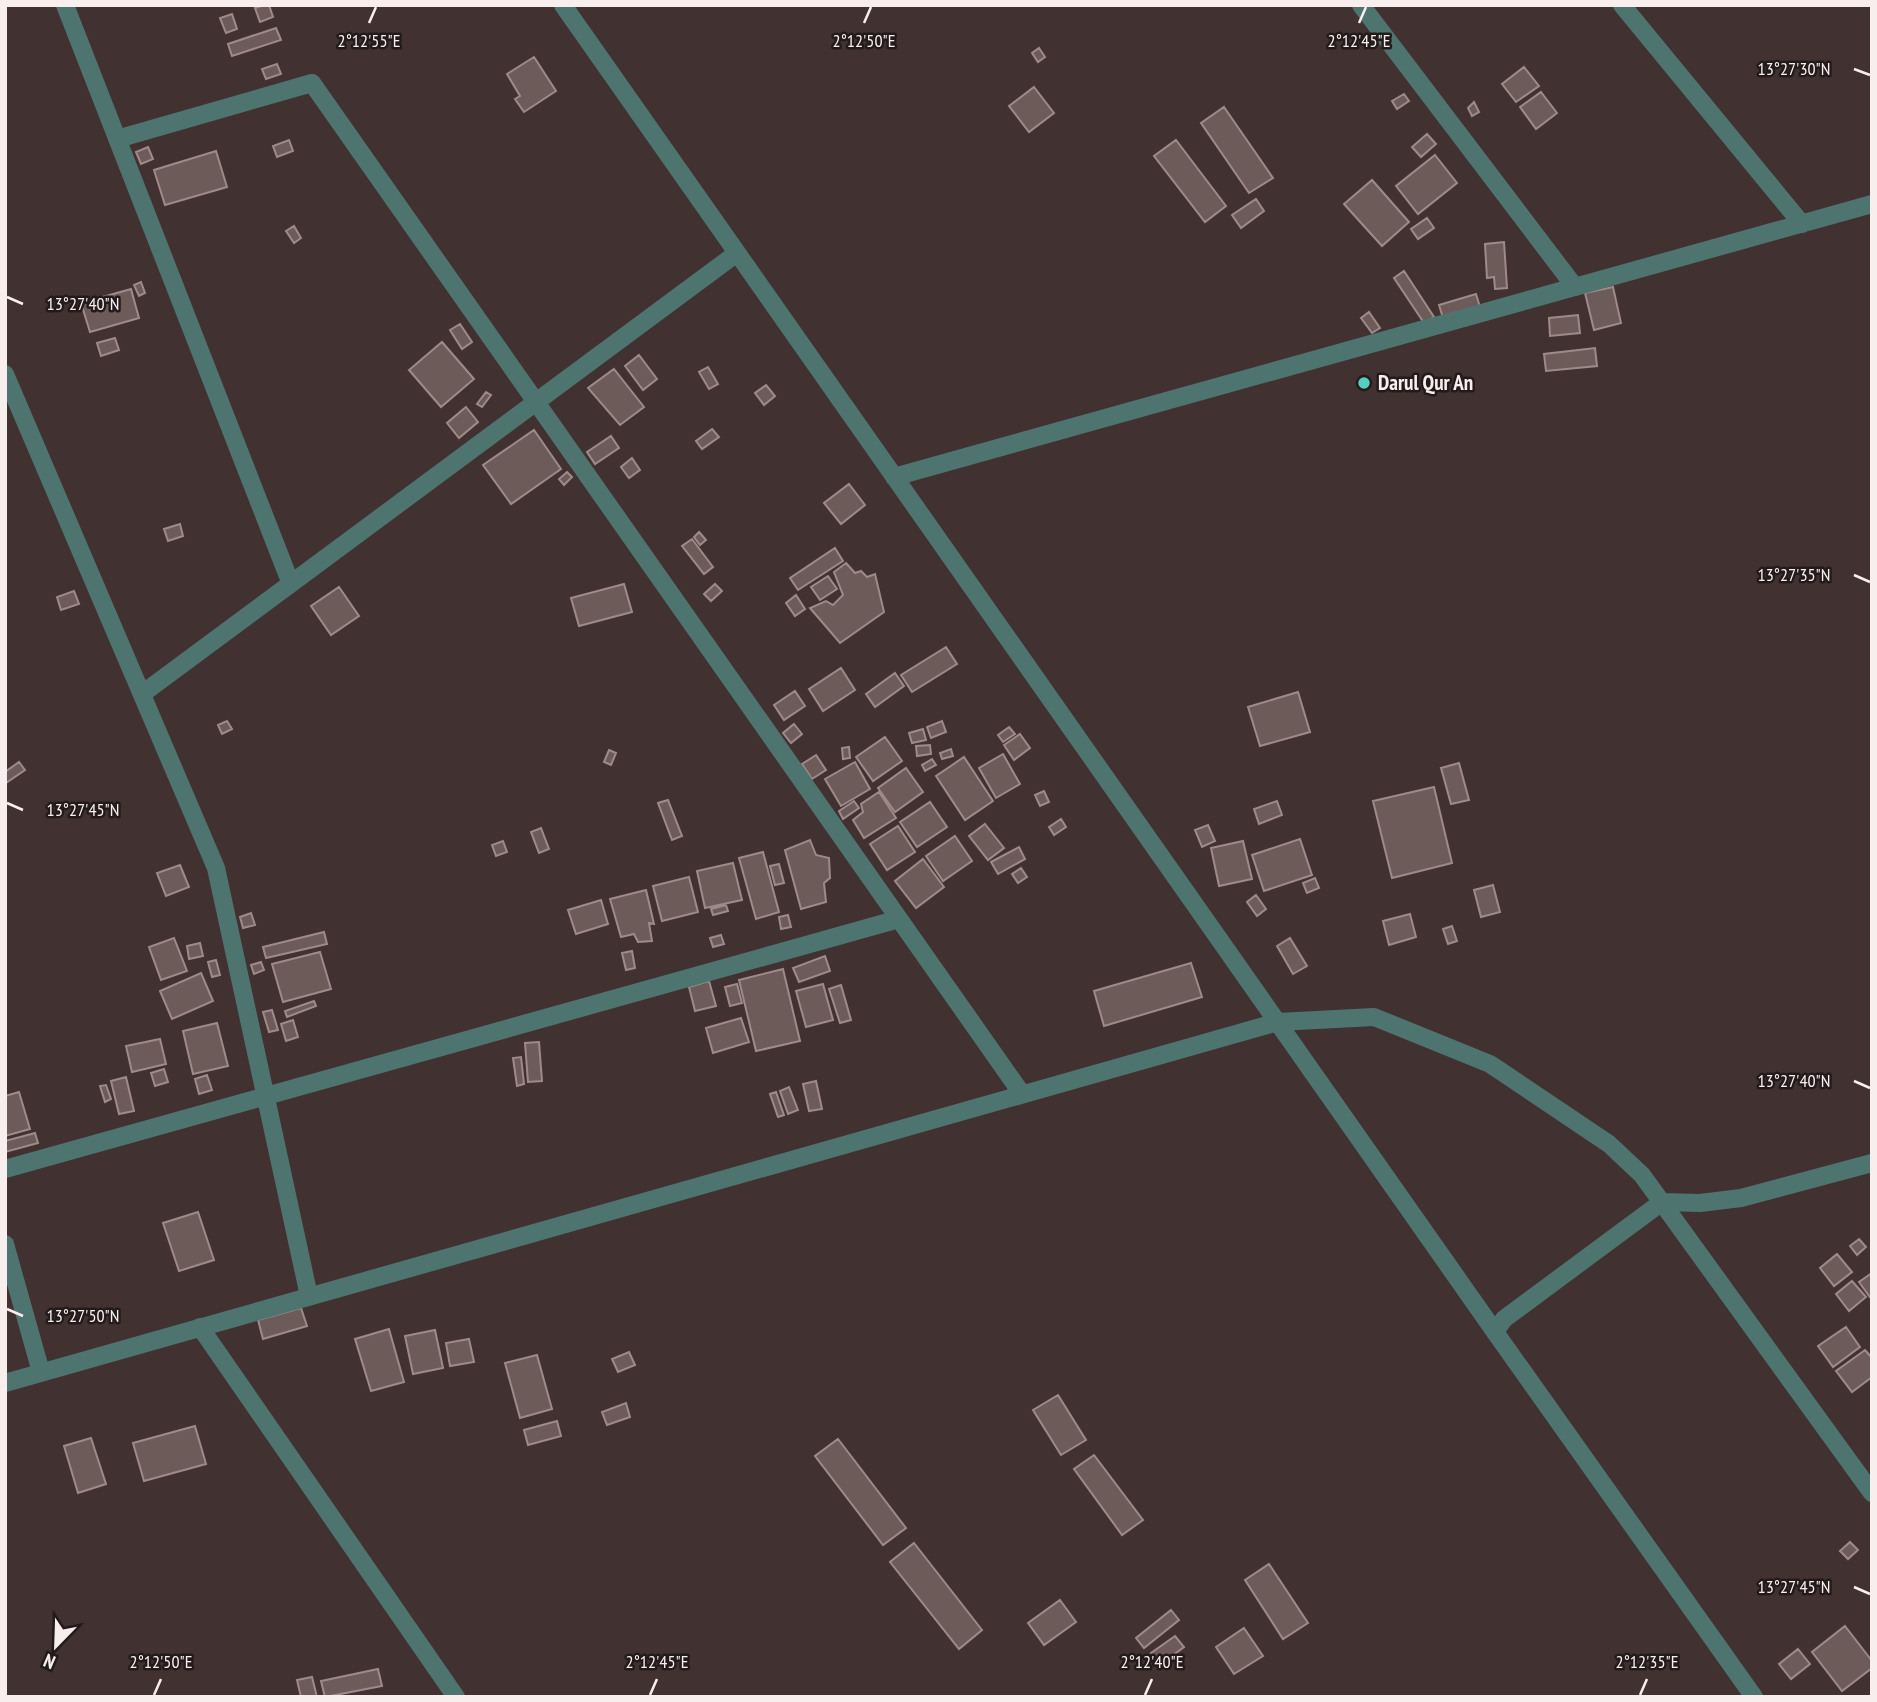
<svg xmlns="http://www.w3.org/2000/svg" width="1877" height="1702" font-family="'PT Sans Narrow',sans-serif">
  <rect width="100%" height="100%" fill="#423131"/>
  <path fill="#6d5b5a" stroke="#9e8a89" stroke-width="2" d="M 264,5 L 269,5 L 273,17 L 260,22 L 255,8 Z
    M 232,14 L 237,29 L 226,33 L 220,18 Z
    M 276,28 L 281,40 L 232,56 L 228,44 Z
    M 1039,48 L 1045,57 L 1038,62 L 1032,53 Z
    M 534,57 L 556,91 L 524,112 L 515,99 L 520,96 L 507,74 Z
    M 277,64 L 281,74 L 266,79 L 262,69 Z
    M 1524,67 L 1539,86 L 1516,102 L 1502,84 Z
    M 1034,87 L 1054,113 L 1029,132 L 1009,106 Z
    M 1541,92 L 1557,113 L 1536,129 L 1520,107 Z
    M 1404,94 L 1409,101 L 1397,109 L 1392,101 Z
    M 1474,102 L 1479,112 L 1472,116 L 1468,108 Z
    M 1224,107 L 1273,178 L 1249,193 L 1201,123 Z
    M 1427,134 L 1436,144 L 1421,157 L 1412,147 Z
    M 289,140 L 293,151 L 277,157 L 273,146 Z
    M 1176,140 L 1226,206 L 1205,222 L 1154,156 Z
    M 148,147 L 153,159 L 141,164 L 136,152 Z
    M 216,151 L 227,187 L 165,205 L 154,170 Z
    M 1435,155 L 1457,183 L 1418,214 L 1396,186 Z
    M 1372,180 L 1409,222 L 1382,246 L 1344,204 Z
    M 1256,199 L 1264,211 L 1241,228 L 1232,215 Z
    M 1427,218 L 1434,228 L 1418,239 L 1411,229 Z
    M 294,226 L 301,238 L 294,243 L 286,231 Z
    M 1504,242 L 1507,288 L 1495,289 L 1494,277 L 1487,278 L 1485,244 Z
    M 1404,271 L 1434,317 L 1424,323 L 1394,278 Z
    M 141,282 L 145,293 L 139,296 L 134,285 Z
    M 1613,287 L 1621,323 L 1594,330 L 1585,293 Z
    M 131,289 L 139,318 L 90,332 L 81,303 Z
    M 1476,294 L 1480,307 L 1443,318 L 1439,305 Z
    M 1369,312 L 1380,328 L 1372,333 L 1361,318 Z
    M 1578,315 L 1580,333 L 1550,336 L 1549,318 Z
    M 460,324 L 472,342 L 462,349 L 450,330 Z
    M 115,338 L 119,350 L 101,356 L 97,343 Z
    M 442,342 L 474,379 L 441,407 L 409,370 Z
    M 1595,348 L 1597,366 L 1546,371 L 1544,354 Z
    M 639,355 L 657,379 L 643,390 L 625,366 Z
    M 708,367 L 718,384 L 709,389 L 699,372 Z
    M 614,369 L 644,407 L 620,425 L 588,388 Z
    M 766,385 L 775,396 L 764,405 L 755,393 Z
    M 486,392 L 491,395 L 482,407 L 477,404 Z
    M 466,407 L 478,422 L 459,438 L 447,423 Z
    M 712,429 L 719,437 L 702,449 L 696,441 Z
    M 534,430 L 561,469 L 511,504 L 483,465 Z
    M 611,436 L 619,448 L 595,464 L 587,452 Z
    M 632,458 L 640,470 L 629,478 L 621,467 Z
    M 567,472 L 572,477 L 564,485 L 559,479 Z
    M 849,484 L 865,505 L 841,524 L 824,503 Z
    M 180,524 L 183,536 L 168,541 L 164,529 Z
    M 699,532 L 706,540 L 700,545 L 694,537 Z
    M 692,539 L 713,567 L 704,574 L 682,546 Z
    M 835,548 L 843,561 L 798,590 L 790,578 Z
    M 846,563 L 855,573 L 861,571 L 867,577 L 875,574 L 884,612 L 840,643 L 810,608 L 826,601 L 833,605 L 843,595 L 834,572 Z
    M 828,576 L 837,589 L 820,600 L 811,587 Z
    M 624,584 L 632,612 L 579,626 L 571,598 Z
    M 715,584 L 722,591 L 711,601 L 704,594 Z
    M 339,587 L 359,616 L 331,635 L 311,606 Z
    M 74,591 L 79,604 L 61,610 L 57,597 Z
    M 796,595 L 805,609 L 795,616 L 786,603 Z
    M 946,647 L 957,664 L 912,692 L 901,675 Z
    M 841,668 L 855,690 L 823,711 L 809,689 Z
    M 895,673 L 904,686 L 875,707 L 866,694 Z
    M 795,691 L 805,706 L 784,720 L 774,705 Z
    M 1298,692 L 1310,732 L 1260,746 L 1248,707 Z
    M 227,721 L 232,729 L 222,734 L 218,725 Z
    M 942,721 L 946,732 L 931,738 L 927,727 Z
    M 794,724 L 802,734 L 791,743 L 783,733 Z
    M 1009,727 L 1015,734 L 1003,742 L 998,735 Z
    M 923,729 L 926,740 L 912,743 L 909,733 Z
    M 1020,734 L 1030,748 L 1014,760 L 1004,745 Z
    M 885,737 L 902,761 L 873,781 L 856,757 Z
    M 930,745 L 931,754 L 917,756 L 916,746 Z
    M 849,747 L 850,758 L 843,759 L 842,748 Z
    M 951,749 L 953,756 L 942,759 L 940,753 Z
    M 609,750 L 616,753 L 611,765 L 604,762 Z
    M 1003,754 L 1020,784 L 996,798 L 979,768 Z
    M 816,755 L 826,770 L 812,779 L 802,764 Z
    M 964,757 L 993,801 L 965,820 L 936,776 Z
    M 932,759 L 936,765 L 925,771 L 922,765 Z
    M 19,762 L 25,770 L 6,783 L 5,772 Z
    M 855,762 L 870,789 L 841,806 L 825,779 Z
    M 1459,763 L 1469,800 L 1451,804 L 1441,768 Z
    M 906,768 L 923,792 L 895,812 L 878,788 Z
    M 1434,787 L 1452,863 L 1392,878 L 1373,801 Z
    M 1044,791 L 1049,802 L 1040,806 L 1035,795 Z
    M 879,792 L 896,818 L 864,838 L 853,820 L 863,812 L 861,804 Z
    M 668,800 L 682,836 L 672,840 L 658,803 Z
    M 854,801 L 859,808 L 843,819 L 839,811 Z
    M 1277,801 L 1282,815 L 1259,824 L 1254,809 Z
    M 930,802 L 947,827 L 917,847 L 900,822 Z
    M 1061,819 L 1066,827 L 1054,835 L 1049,827 Z
    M 985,824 L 1004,848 L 988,860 L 969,836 Z
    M 1208,825 L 1215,841 L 1202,847 L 1195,830 Z
    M 898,826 L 915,852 L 887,870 L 870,844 Z
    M 541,828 L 549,849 L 539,853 L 531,832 Z
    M 955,836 L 972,861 L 943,881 L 926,856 Z
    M 1300,839 L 1312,875 L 1264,891 L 1252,855 Z
    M 810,840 L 816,855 L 829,858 L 830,878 L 824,883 L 826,902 L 801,909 L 785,850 Z
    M 503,841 L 507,852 L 496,856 L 492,845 Z
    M 1243,841 L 1252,879 L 1219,886 L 1211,848 Z
    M 1019,847 L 1025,859 L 998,874 L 991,862 Z
    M 763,852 L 779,912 L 756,919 L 739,858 Z
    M 923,859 L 944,887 L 916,908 L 895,881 Z
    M 733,863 L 742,900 L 705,908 L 697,871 Z
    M 779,864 L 784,883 L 775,885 L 770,866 Z
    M 180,865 L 189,887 L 166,896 L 157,873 Z
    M 1021,868 L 1027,877 L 1018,883 L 1012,874 Z
    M 689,877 L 698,912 L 662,921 L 653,886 Z
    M 1315,878 L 1319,888 L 1307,893 L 1303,883 Z
    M 1493,885 L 1500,912 L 1481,917 L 1474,890 Z
    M 646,890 L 654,924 L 649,923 L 652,941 L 638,942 L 634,934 L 621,937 L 610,899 Z
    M 1256,895 L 1266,909 L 1257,916 L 1247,902 Z
    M 601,900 L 608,924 L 576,934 L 568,910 Z
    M 726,905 L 728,911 L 713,915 L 711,909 Z
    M 251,913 L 255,925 L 243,928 L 240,917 Z
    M 1410,914 L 1416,937 L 1389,945 L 1383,921 Z
    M 788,915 L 791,927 L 781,929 L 779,917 Z
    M 1452,926 L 1457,941 L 1448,944 L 1443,929 Z
    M 324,932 L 327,944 L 266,958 L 263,947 Z
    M 721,935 L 724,944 L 713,947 L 710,938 Z
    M 174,938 L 187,971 L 161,980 L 149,947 Z
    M 1290,938 L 1307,966 L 1293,974 L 1277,946 Z
    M 200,943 L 203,956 L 189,959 L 187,946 Z
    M 632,951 L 635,968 L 626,970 L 622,953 Z
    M 320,952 L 331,989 L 283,1002 L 272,964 Z
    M 825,956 L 830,971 L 799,982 L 793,968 Z
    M 216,960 L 220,975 L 212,977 L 208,962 Z
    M 261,962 L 264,970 L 254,974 L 251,965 Z
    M 1191,963 L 1202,997 L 1104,1026 L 1094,991 Z
    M 783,969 L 800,1041 L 756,1051 L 739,980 Z
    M 201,973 L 213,1001 L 172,1019 L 160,991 Z
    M 709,981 L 716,1006 L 695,1011 L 689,987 Z
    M 737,984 L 742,1003 L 730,1006 L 725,987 Z
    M 823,984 L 833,1020 L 806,1027 L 796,991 Z
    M 841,985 L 851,1020 L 840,1023 L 829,989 Z
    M 314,1001 L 316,1006 L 287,1017 L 285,1011 Z
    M 272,1010 L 278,1030 L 269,1032 L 263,1012 Z
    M 741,1018 L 749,1042 L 713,1053 L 706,1028 Z
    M 293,1020 L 298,1037 L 286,1041 L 281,1024 Z
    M 217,1023 L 228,1066 L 193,1074 L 183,1031 Z
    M 160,1039 L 166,1064 L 132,1072 L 126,1046 Z
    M 539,1042 L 542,1081 L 528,1082 L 525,1043 Z
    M 521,1057 L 524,1084 L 517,1086 L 513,1058 Z
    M 164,1069 L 168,1082 L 155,1086 L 151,1073 Z
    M 207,1075 L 212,1090 L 199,1094 L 195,1079 Z
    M 126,1077 L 134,1111 L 119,1114 L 111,1081 Z
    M 816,1081 L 822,1109 L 809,1111 L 803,1084 Z
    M 106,1085 L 111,1099 L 105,1102 L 100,1086 Z
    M 789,1087 L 798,1110 L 788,1114 L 780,1091 Z
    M 19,1092 L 30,1129 L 5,1136 L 5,1096 Z
    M 776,1092 L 784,1115 L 778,1117 L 770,1094 Z
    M 35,1133 L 38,1143 L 5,1152 L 5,1141 Z
    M 198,1212 L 214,1260 L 179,1271 L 163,1223 Z
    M 1859,1239 L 1866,1247 L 1857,1255 L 1850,1246 Z
    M 1837,1254 L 1852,1272 L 1834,1286 L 1820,1268 Z
    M 1872,1273 L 1872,1300 L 1859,1282 Z
    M 1852,1281 L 1866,1297 L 1849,1311 L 1836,1294 Z
    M 301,1308 L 307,1326 L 263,1339 L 258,1320 Z
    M 1846,1327 L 1860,1347 L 1833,1367 L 1818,1346 Z
    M 389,1329 L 404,1382 L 371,1391 L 355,1339 Z
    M 435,1330 L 443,1368 L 413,1374 L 405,1336 Z
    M 469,1339 L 474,1362 L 450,1366 L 446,1343 Z
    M 1865,1350 L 1872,1358 L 1872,1377 L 1852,1392 L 1836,1371 Z
    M 629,1352 L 635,1365 L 618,1372 L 612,1359 Z
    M 537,1355 L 552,1409 L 520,1418 L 505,1363 Z
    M 1058,1395 L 1086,1440 L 1061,1455 L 1033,1410 Z
    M 626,1403 L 630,1417 L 607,1425 L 602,1412 Z
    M 557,1421 L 561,1436 L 528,1445 L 524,1430 Z
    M 195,1426 L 206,1464 L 144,1481 L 133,1443 Z
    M 91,1438 L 106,1484 L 78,1493 L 64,1446 Z
    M 838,1439 L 906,1528 L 883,1545 L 815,1456 Z
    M 1094,1455 L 1143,1520 L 1122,1535 L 1074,1469 Z
    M 1850,1542 L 1858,1550 L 1848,1559 L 1840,1551 Z
    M 914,1543 L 982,1630 L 959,1649 L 890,1562 Z
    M 1269,1564 L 1308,1623 L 1283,1639 L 1245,1580 Z
    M 1060,1600 L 1076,1622 L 1044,1645 L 1028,1623 Z
    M 1171,1610 L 1179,1620 L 1144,1648 L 1136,1638 Z
    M 1845,1626 L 1872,1661 L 1872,1668 L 1842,1691 L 1812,1652 Z
    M 1244,1628 L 1263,1656 L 1234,1674 L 1216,1647 Z
    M 1175,1636 L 1184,1647 L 1160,1665 L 1151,1653 Z
    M 1798,1649 L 1810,1664 L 1791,1679 L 1779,1664 Z
    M 378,1669 L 382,1686 L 325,1697 L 321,1681 Z
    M 312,1677 L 317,1697 L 301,1697 L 297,1680 Z"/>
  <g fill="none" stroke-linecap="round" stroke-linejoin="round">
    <path stroke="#4e7470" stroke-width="18" d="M 65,5 L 291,584
      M 563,5 L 1495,1332 L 1754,1697
      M 1361,5 L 1575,287
      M 1622,5 L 1802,224
      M 117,139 L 312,83 L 1022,1094
      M 5,374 L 216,868 L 309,1296
      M 894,477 L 1872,204
      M 142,694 L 737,253
      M 5,1169 L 899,919
      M 5,1244 L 41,1372
      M 200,1327 L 456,1697
      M 1495,1332 L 1504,1319 L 1662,1202 L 1700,1203 L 1741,1198 L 1872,1163
      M 5,1383 L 1278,1022 L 1374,1017 L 1490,1064 L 1609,1144 L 1642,1175 L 1872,1493"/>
  </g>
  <path fill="none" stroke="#f8eeed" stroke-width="2.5" d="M 369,23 L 376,7M 864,23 L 871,7M 1359,23 L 1366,7M 1854,69 L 1870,75M 7,297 L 23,304M 1854,575 L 1870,582M 7,803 L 23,810M 1854,1081 L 1870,1088M 7,1309 L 23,1316M 1854,1587 L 1870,1594M 154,1695 L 161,1679M 650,1695 L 657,1679M 1145,1695 L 1152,1679M 1640,1695 L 1647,1679"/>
  <circle fill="#56cec3" stroke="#231b1b" stroke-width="2.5" cx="1364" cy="383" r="7"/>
  <g text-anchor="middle" stroke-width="5" stroke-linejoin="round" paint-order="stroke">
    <g font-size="21" font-weight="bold" fill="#f8eeed" stroke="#231b1b" text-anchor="start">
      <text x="1378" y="390">Darul Qur An</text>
    </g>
  </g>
  <g font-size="18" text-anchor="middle" fill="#f8eeed" stroke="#231b1b" stroke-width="5" stroke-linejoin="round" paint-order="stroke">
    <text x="1359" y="47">2°12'45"E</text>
    <text x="369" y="47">2°12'55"E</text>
    <text x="864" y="47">2°12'50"E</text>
    <text x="1794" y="75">13°27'30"N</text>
    <text x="83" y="310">13°27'40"N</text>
    <text x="1794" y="581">13°27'35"N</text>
    <text x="83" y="816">13°27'45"N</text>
    <text x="1794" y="1087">13°27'40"N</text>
    <text x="83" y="1322">13°27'50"N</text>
    <text x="1794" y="1593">13°27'45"N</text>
    <text x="161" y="1668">2°12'50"E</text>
    <text x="657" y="1668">2°12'45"E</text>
    <text x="1152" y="1668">2°12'40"E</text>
    <text x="1647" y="1668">2°12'35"E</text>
  </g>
  <rect width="1877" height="1702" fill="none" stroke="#f8eeed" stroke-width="14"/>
  <g transform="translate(56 1646) rotate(203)" stroke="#231b1b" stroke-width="5" paint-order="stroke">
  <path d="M0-5L12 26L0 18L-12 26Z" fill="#f8eeed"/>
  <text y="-10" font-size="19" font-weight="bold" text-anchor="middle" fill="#f8eeed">N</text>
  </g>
</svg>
